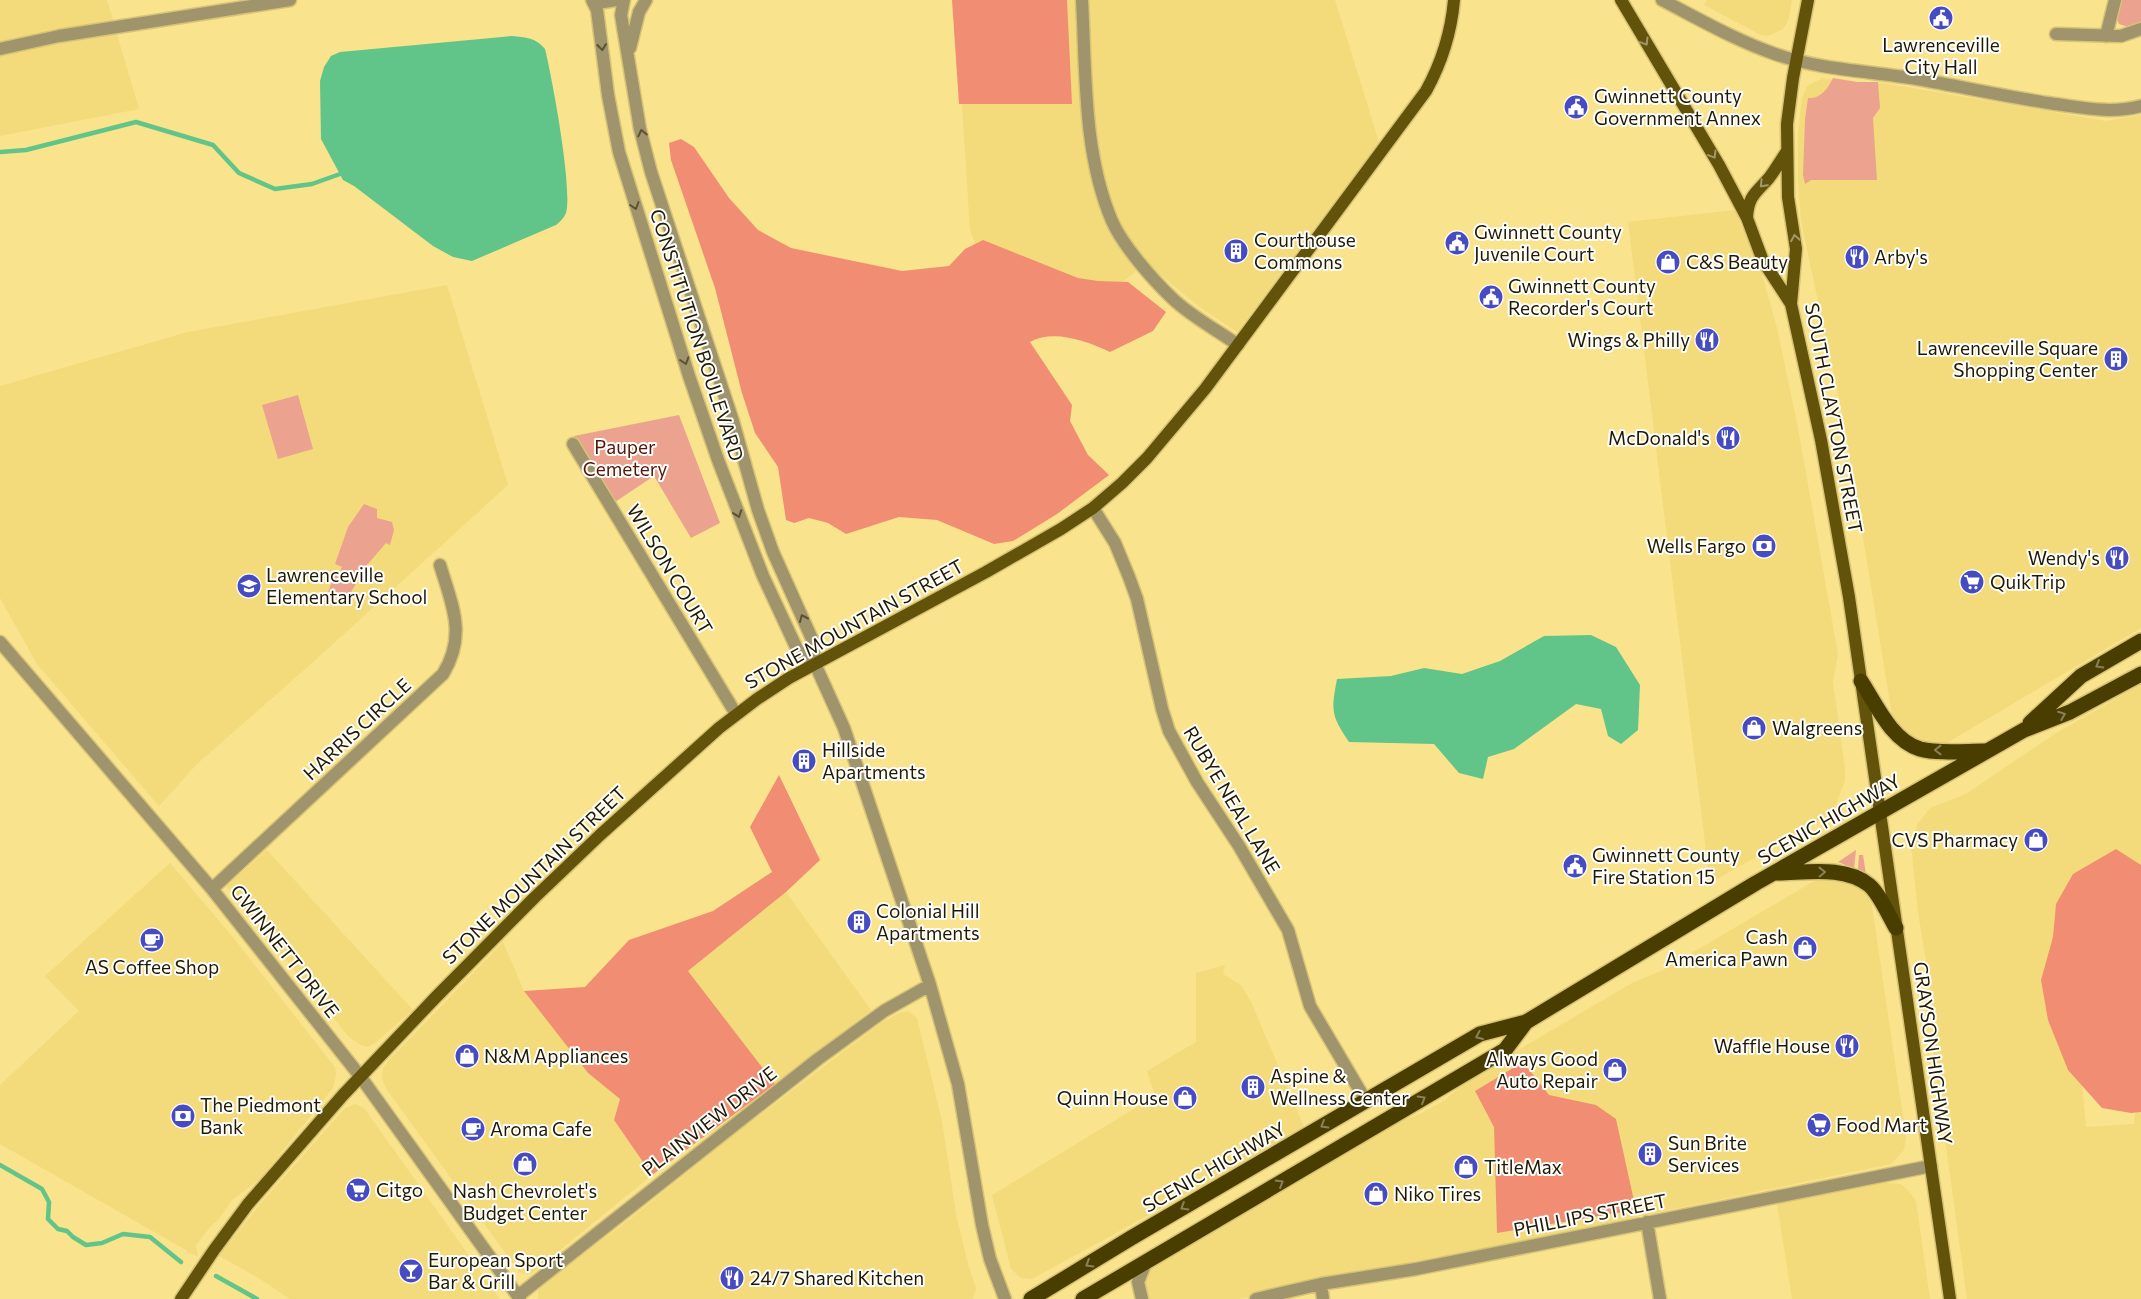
<svg xmlns="http://www.w3.org/2000/svg" width="2141" height="1299" font-family="Commissioner,sans-serif">
  <rect width="100%" height="100%" fill="#f9e38c"/>
  <path fill="#f3db7b" d="M 0,0 L 107,0 L 139,109 L 0,136 Z
    M 955,0 L 1335,0 L 1379,142 L 1237,332 L 1201,308 L 1154,270 L 1147,262 L 1078,319 L 990,282 L 970,230 Z
    M 1707,0 L 1792,0 L 1788,21 L 1783,29 L 1768,36 L 1761,35 L 1704,5 Z
    M 1823,78 L 1858,84 L 1883,83 L 2106,121 L 2141,115 L 2141,628 L 1945,744 L 1931,746 L 1917,742 L 1898,729 L 1892,715 L 1845,428 L 1801,221 L 1798,180 L 1798,134 L 1802,98 L 1807,86 Z
    M 1735,210 L 1763,278 L 1777,328 L 1798,428 L 1838,654 L 1833,682 L 1845,768 L 1845,781 L 1834,809 L 1826,818 L 1710,883 L 1628,222 Z
    M 447,285 L 508,485 L 311,664 L 197,764 L 159,806 L 37,664 L 0,598 L 0,386 L 188,332 Z
    M 2141,684 L 2141,873 L 2066,911 L 2086,1127 L 2134,1124 L 2137,1097 L 2141,1097 L 2141,1299 L 1967,1299 L 1933,1051 L 1936,1023 L 1918,912 L 1911,845 L 1917,825 L 1930,808 L 1966,794 L 2053,735 Z
    M 267,850 L 413,1010 L 375,1043 L 367,1047 L 361,1045 L 349,1037 L 226,886 Z
    M 170,863 L 232,936 L 331,1062 L 335,1067 L 336,1075 L 333,1088 L 260,1179 L 232,1200 L 219,1219 L 211,1226 L 196,1245 L 198,1257 L 0,1144 L 0,1085 L 79,1011 L 45,976 Z
    M 1833,878 L 1847,881 L 1860,888 L 1868,896 L 1872,906 L 1906,1137 L 1904,1150 L 1891,1164 L 1239,1299 L 1146,1299 L 1143,1282 L 1146,1274 L 1153,1267 L 1395,1123 L 1422,1113 L 1445,1100 L 1469,1079 L 1632,983 L 1661,971 L 1809,884 L 1819,879 Z
    M 786,892 L 871,1010 L 775,1084 L 688,971 Z
    M 503,942 L 524,991 L 588,1073 L 620,1099 L 614,1120 L 652,1175 L 532,1273 L 527,1274 L 519,1272 L 387,1090 L 382,1079 L 383,1068 L 389,1060 Z
    M 1225,965 L 1223,974 L 1242,986 L 1252,1004 L 1304,1127 L 1207,1183 L 1032,1279 L 1021,1278 L 1011,1269 L 992,1195 L 1155,1096 L 1147,1071 L 1196,1042 L 1196,973 Z
    M 908,1011 L 917,1018 L 942,1121 L 956,1214 L 967,1260 L 976,1289 L 973,1299 L 538,1299 L 538,1291 L 543,1284 L 630,1219 L 735,1134 L 881,1023 L 899,1013 Z
    M 355,1104 L 364,1108 L 500,1299 L 290,1299 L 257,1277 L 219,1256 L 261,1203 L 344,1109 Z
    M 1878,1182 L 1901,1184 L 1909,1191 L 1916,1201 L 1930,1299 L 1792,1299 L 1777,1204 Z"/>
  <path fill="#eba28f" d="M 2120,0 L 2141,0 L 2141,22 L 2128,27 L 2119,24 L 2116,17 Z
    M 1833,78 L 1857,82 L 1878,82 L 1880,108 L 1873,118 L 1877,180 L 1811,180 L 1805,184 L 1803,175 L 1805,119 L 1808,98 C 1820,99 1828,89 1833,78 Z
    M 298,395 L 313,449 L 278,459 L 262,405 Z
    M 679,415 L 720,523 L 691,538 L 654,476 L 615,502 L 574,436 Z
    M 364,504 L 377,509 L 377,518 L 392,522 L 394,530 L 390,545 L 386,543 L 367,565 L 347,599 L 328,592 L 335,574 L 339,575 L 342,567 L 335,564 L 348,527 Z
    M 1856,850 L 1854,868 L 1838,862 Z
    M 1859,855 L 1863,855 L 1866,874 L 1858,869 Z"/>
  <path fill="#f18d73" d="M 952,0 L 1067,0 L 1072,104 L 959,104 Z
    M 681,139 L 694,147 L 729,198 L 758,230 L 791,248 L 902,271 L 949,266 L 965,249 L 983,240 L 1078,278 L 1098,281 L 1128,282 L 1166,312 L 1153,331 L 1110,352 C 1086,341 1054,329 1030,342 L 1072,405 L 1070,421 L 1088,455 L 1109,475 L 1057,514 L 1013,541 L 994,544 L 937,520 L 899,517 L 846,534 L 828,523 L 809,518 L 794,523 L 786,520 L 778,467 L 755,433 L 742,393 L 715,288 L 671,160 L 669,143 Z
    M 779,775 L 820,860 L 786,892 L 688,971 L 775,1084 L 652,1175 L 614,1120 L 620,1099 L 588,1073 L 524,991 L 585,987 L 629,940 L 713,911 L 772,872 L 750,827 Z
    M 2116,849 L 2141,865 L 2141,1112 L 2131,1113 L 2102,1108 L 2068,1070 L 2048,1020 L 2041,980 L 2053,937 L 2056,904 L 2073,874 Z
    M 1523,1062 L 1549,1095 L 1596,1105 L 1616,1119 L 1636,1210 L 1497,1233 L 1494,1127 L 1475,1091 Z"/>
  <path fill="#61c58a" d="M 512,36 C 526,37 536,38 545,49 C 552,77 573,189 566,213 C 564,218 560,222 556,225 L 472,261 L 453,257 L 433,246 L 354,186 L 343,180 L 321,139 L 320,81 L 324,67 L 331,56 L 340,52 Z
    M 1591,635 L 1616,647 L 1640,685 L 1638,730 L 1621,744 L 1608,736 L 1601,709 L 1576,704 L 1514,749 L 1488,757 L 1483,779 L 1459,773 L 1434,744 L 1349,742 C 1331,715 1331,711 1337,679 L 1391,676 L 1424,668 L 1462,674 L 1500,661 L 1544,636 Z"/>
  <g fill="none" stroke-linecap="round" stroke-linejoin="round">
    <path stroke="#61c58a" stroke-width="4.5" d="M 0,152 L 26,150 L 136,122 L 213,145 L 239,173 L 275,189 L 312,184 L 340,174
      M 0,1165 L 42,1189 L 49,1202 L 48,1219 L 58,1229 L 67,1231 L 73,1237 L 86,1245 L 102,1243 L 123,1234 L 150,1237 L 181,1262
      M 216,1276 L 257,1299"/>
    <defs>
      <path id="minor" d="M 592,0 L 597,10 L 608,95 L 619,152 L 689,376 L 718,460 L 763,576 L 797,649 L 815,664
        M 595,0 L 604,2 L 616,0
        M 624,0 L 621,15 L 640,129 L 651,172 L 733,421 L 758,510 L 773,552 L 812,639 L 815,664 L 844,728 L 930,985 L 958,1084 L 982,1225 L 990,1259 L 1005,1299
        M 1082,0 C 1086,73 1083,153 1112,221 C 1123,246 1153,280 1173,299 C 1192,317 1217,330 1238,345
        M 1662,0 C 1699,19 1735,40 1775,54 C 1820,70 1870,71 1917,79 C 1963,87 2008,97 2055,104 C 2085,108 2111,114 2141,106
        M 2056,34 L 2121,36 L 2141,29
        M 2106,36 L 2115,0
        M 630,48 L 639,12 L 646,0
        M 0,49 L 59,36 L 290,0
        M 573,444 L 736,714
        M 1093,508 L 1115,543 L 1129,577 L 1137,599 L 1162,709 L 1169,731 L 1197,782 L 1239,846 L 1288,930 L 1310,1006 L 1366,1101
        M 0,642 L 212,889 L 360,1076 L 520,1299
        M 212,889 L 443,674 C 467,635 452,605 440,565
        M 1647,1222 L 1660,1299
        M 1321,1284 L 1323,1299
        M 518,1296 L 818,1059 L 884,1011 L 930,985
        M 1142,1299 L 1138,1282 L 1146,1262
        M 1256,1299 L 1321,1284 L 1416,1269 L 1931,1166"/>
      <path id="major" d="M 1621,0 L 1719,165 L 1747,218 L 1763,261 L 1791,304
        M 1808,0 L 1793,78 L 1787,124 L 1788,197 L 1796,249 L 1791,304 L 1821,440 L 1849,597 L 1950,1299
        M 1747,218 C 1748,196 1756,193 1769,178 C 1775,170 1781,160 1787,151
        M 181,1299 L 214,1250 L 248,1204 L 343,1095 L 436,997 L 534,898 L 600,835 L 719,728 L 757,699 L 789,678 L 986,572 L 1061,529 L 1093,508 L 1122,483 L 1147,458 L 1205,389 L 1426,91 C 1442,62 1451,34 1454,0"/>
      <path id="highway" d="M 1861,681 C 1876,704 1891,740 1920,749 C 1938,754 1966,751 1985,751
        M 2030,723 L 2081,676 L 2141,641
        M 1774,873 C 1805,873 1844,865 1869,885 C 1879,893 1889,916 1896,928
        M 1031,1299 L 1131,1238 L 1480,1034 L 1526,1022 L 1756,883 L 2024,730 L 2070,712 L 2141,674
        M 1083,1299 L 1505,1050 L 1526,1022"/>
    </defs>
    <use href="#minor" stroke="#d6c376" stroke-width="15"/>
    <use href="#major" stroke="#d6c376" stroke-width="15"/>
    <use href="#highway" stroke="#d6c376" stroke-width="18"/>
    <use href="#minor" stroke="#9f946c" stroke-width="12"/>
    <use href="#major" stroke="#63530a" stroke-width="12"/>
    <use href="#highway" stroke="#4a3d00" stroke-width="15"/>
  </g>
  <defs><path id="oneway-chevron" d="M-2-3.5L2.5 0L-2 3.5" fill="none" stroke-width="1.6" stroke-linecap="round" stroke-linejoin="round" transform="scale(1.25)"/></defs>
  <g stroke="#a1986c">
    <use href="#oneway-chevron" transform="translate(1645 42) rotate(59)"/>
    <use href="#oneway-chevron" transform="translate(1713 155) rotate(59)"/>
    <use href="#oneway-chevron" transform="translate(1763 184) rotate(134)"/>
    <use href="#oneway-chevron" transform="translate(1795 238) rotate(-99)"/>
  </g>
  <g stroke="#5a5131">
    <use href="#oneway-chevron" transform="translate(602 47) rotate(83)"/>
    <use href="#oneway-chevron" transform="translate(642 133) rotate(-103)"/>
    <use href="#oneway-chevron" transform="translate(635 206) rotate(72)"/>
    <use href="#oneway-chevron" transform="translate(685 361) rotate(72)"/>
    <use href="#oneway-chevron" transform="translate(738 514) rotate(70)"/>
    <use href="#oneway-chevron" transform="translate(803 618) rotate(-114)"/>
  </g>
  <g stroke="#898159">
    <use href="#oneway-chevron" transform="translate(2099 665) rotate(150)"/>
    <use href="#oneway-chevron" transform="translate(2062 715) rotate(-21)"/>
    <use href="#oneway-chevron" transform="translate(1938 750) rotate(180)"/>
    <use href="#oneway-chevron" transform="translate(1822 872) rotate(-1)"/>
    <use href="#oneway-chevron" transform="translate(1479 1036) rotate(157)"/>
    <use href="#oneway-chevron" transform="translate(1422 1099) rotate(-31)"/>
    <use href="#oneway-chevron" transform="translate(1324 1125) rotate(150)"/>
    <use href="#oneway-chevron" transform="translate(1280 1183) rotate(-31)"/>
    <use href="#oneway-chevron" transform="translate(1184 1207) rotate(149)"/>
    <use href="#oneway-chevron" transform="translate(1089 1264) rotate(149)"/>
  </g>
  <defs>
    <symbol id="civic-disc" viewBox="-11 -11 22 22"><circle r="9.5" fill="#474bc1" stroke="#fff"/><path d="M-.6-6.5H3V-4.5H.6V-3L4-1V1h2V6H-6V1h2V-1L-.6-3ZM-1.2 2.5V6h2.4V2.5Z" fill="#fff"/></symbol>
    <symbol id="building-disc" viewBox="-11 -11 22 22"><circle r="9.5" fill="#474bc1" stroke="#fff"/><path d="M-4-6H4V6H1V3H-1V6H-4ZM-2.5-4.3h1.7v1.8h-1.7ZM.8-4.3h1.7v1.8H.8ZM-2.5-1h1.7V.8h-1.7ZM.8-1h1.7V.8H.8Z" fill="#fff"/></symbol>
    <symbol id="restaurant-disc" viewBox="-11 -11 22 22"><circle r="9.5" fill="#474bc1" stroke="#fff"/><path d="M-5-6h1v4h1v-4h1v4h1v-4h1v5L-1.5 .5V6h-2V.5L-5-1ZM5-6V6H3V1.5H1.5Q1.5-4 5-6Z" fill="#fff"/></symbol>
    <symbol id="shop-disc" viewBox="-11 -11 22 22"><circle r="9.5" fill="#474bc1" stroke="#fff"/><path d="M-5-2.5h2.3a2.7 3.5 0 0 1 5.4 0H5L5.5 6h-11ZM-1.5-2.5h3a1.5 2.3 0 0 0-3 0Z" fill="#fff"/></symbol>
    <symbol id="bank-disc" viewBox="-11 -11 22 22"><circle r="9.5" fill="#474bc1" stroke="#fff"/><path d="M-6-4H6V4H-6ZM0-2.3a2.3 2.3 0 1 0 0 4.6a2.3 2.3 0 1 0 0-4.6Z" fill="#fff"/></symbol>
    <symbol id="supermarket-disc" viewBox="-11 -11 22 22"><circle r="9.5" fill="#474bc1" stroke="#fff"/><path d="M-6-5.5h2.5l.6 2H6L4.5 2H-2.5L-4.4-4H-6ZM-1.5 3.2a1.3 1.3 0 1 0 .1 0ZM3 3.2a1.3 1.3 0 1 0 .1 0Z" fill="#fff"/></symbol>
    <symbol id="school-disc" viewBox="-11 -11 22 22"><circle r="9.5" fill="#474bc1" stroke="#fff"/><path d="M0-5L7-2L0 1L-7-2ZM-4 1L0 2.5L4 1V4Q0 6-4 4Z" fill="#fff"/></symbol>
    <symbol id="cafe-disc" viewBox="-11 -11 22 22"><circle r="9.5" fill="#474bc1" stroke="#fff"/><path d="M-5.5-4.5H6V0H3Q3 3.5 0 3.5H-2.5Q-5.5 3.5-5.5 0ZM3-3.2v2h1.7v-2ZM-6 4.5H4V6H-6Z" fill="#fff"/></symbol>
    <symbol id="bar-disc" viewBox="-11 -11 22 22"><circle r="9.5" fill="#474bc1" stroke="#fff"/><path d="M-6-5H6L.8 .8V4.5H3.5V6h-7V4.5H-.8V.8Z" fill="#fff"/></symbol>
  </defs>
  <g fill-rule="evenodd">
    <use href="#civic-disc" x="1927" y="4" width="28" height="28"/>
    <use href="#civic-disc" x="1562" y="93" width="28" height="28"/>
    <use href="#civic-disc" x="1443" y="229" width="28" height="28"/>
    <use href="#building-disc" x="1222" y="237" width="28" height="28"/>
    <use href="#restaurant-disc" x="1843" y="243" width="28" height="28"/>
    <use href="#shop-disc" x="1654" y="248" width="28" height="28"/>
    <use href="#civic-disc" x="1477" y="283" width="28" height="28"/>
    <use href="#restaurant-disc" x="1693" y="326" width="28" height="28"/>
    <use href="#building-disc" x="2102" y="345" width="28" height="28"/>
    <use href="#restaurant-disc" x="1714" y="424" width="28" height="28"/>
    <use href="#bank-disc" x="1750" y="532" width="28" height="28"/>
    <use href="#restaurant-disc" x="2103" y="544" width="28" height="28"/>
    <use href="#supermarket-disc" x="1958" y="568" width="28" height="28"/>
    <use href="#school-disc" x="235" y="572" width="28" height="28"/>
    <use href="#shop-disc" x="1740" y="714" width="28" height="28"/>
    <use href="#building-disc" x="790" y="747" width="28" height="28"/>
    <use href="#shop-disc" x="2022" y="826" width="28" height="28"/>
    <use href="#civic-disc" x="1561" y="852" width="28" height="28"/>
    <use href="#building-disc" x="845" y="908" width="28" height="28"/>
    <use href="#cafe-disc" x="138" y="926" width="28" height="28"/>
    <use href="#shop-disc" x="1791" y="934" width="28" height="28"/>
    <use href="#restaurant-disc" x="1833" y="1032" width="28" height="28"/>
    <use href="#shop-disc" x="453" y="1042" width="28" height="28"/>
    <use href="#shop-disc" x="1601" y="1056" width="28" height="28"/>
    <use href="#building-disc" x="1239" y="1073" width="28" height="28"/>
    <use href="#shop-disc" x="1171" y="1084" width="28" height="28"/>
    <use href="#bank-disc" x="169" y="1102" width="28" height="28"/>
    <use href="#supermarket-disc" x="1805" y="1111" width="28" height="28"/>
    <use href="#cafe-disc" x="459" y="1115" width="28" height="28"/>
    <use href="#building-disc" x="1636" y="1140" width="28" height="28"/>
    <use href="#shop-disc" x="511" y="1150" width="28" height="28"/>
    <use href="#shop-disc" x="1452" y="1153" width="28" height="28"/>
    <use href="#supermarket-disc" x="344" y="1176" width="28" height="28"/>
    <use href="#shop-disc" x="1362" y="1180" width="28" height="28"/>
    <use href="#bar-disc" x="397" y="1257" width="28" height="28"/>
    <use href="#restaurant-disc" x="718" y="1264" width="28" height="28"/>
  </g>
  <g text-anchor="middle" stroke-width="4" stroke-linejoin="round" paint-order="stroke">
    <g font-size="19" fill="#211a01" stroke="#fff" text-anchor="start">
      <text x="1941" y="52" text-anchor="middle">Lawrenceville<tspan x="1941" dy="22">City Hall</tspan></text>
      <text x="1594" y="103">Gwinnett County<tspan x="1594" dy="22">Government Annex</tspan></text>
      <text x="1474" y="239">Gwinnett County<tspan x="1474" dy="22">Juvenile Court</tspan></text>
      <text x="1254" y="247">Courthouse<tspan x="1254" dy="22">Commons</tspan></text>
      <text x="1874" y="264">Arby's</text>
      <text x="1686" y="269">C&amp;S Beauty</text>
      <text x="1508" y="293">Gwinnett County<tspan x="1508" dy="22">Recorder's Court</tspan></text>
      <text x="1690" y="347" text-anchor="end">Wings &amp; Philly</text>
      <text x="2098" y="355" text-anchor="end">Lawrenceville Square<tspan x="2098" dy="22">Shopping Center</tspan></text>
      <text x="1710" y="445" text-anchor="end">McDonald's</text>
      <text x="1746" y="553" text-anchor="end">Wells Fargo</text>
      <text x="2100" y="565" text-anchor="end">Wendy's</text>
      <text x="266" y="582">Lawrenceville<tspan x="266" dy="22">Elementary School</tspan></text>
      <text x="1990" y="589">QuikTrip</text>
      <text x="1772" y="735">Walgreens</text>
      <text x="822" y="757">Hillside<tspan x="822" dy="22">Apartments</tspan></text>
      <text x="2018" y="847" text-anchor="end">CVS Pharmacy</text>
      <text x="1592" y="862">Gwinnett County<tspan x="1592" dy="22">Fire Station 15</tspan></text>
      <text x="876" y="918">Colonial Hill<tspan x="876" dy="22">Apartments</tspan></text>
      <text x="1788" y="944" text-anchor="end">Cash<tspan x="1788" dy="22">America Pawn</tspan></text>
      <text x="152" y="974" text-anchor="middle">AS Coffee Shop</text>
      <text x="1830" y="1053" text-anchor="end">Waffle House</text>
      <text x="484" y="1063">N&amp;M Appliances</text>
      <text x="1598" y="1066" text-anchor="end">Always Good<tspan x="1598" dy="22">Auto Repair</tspan></text>
      <text x="1270" y="1083">Aspine &amp;<tspan x="1270" dy="22">Wellness Center</tspan></text>
      <text x="1168" y="1105" text-anchor="end">Quinn House</text>
      <text x="200" y="1112">The Piedmont<tspan x="200" dy="22">Bank</tspan></text>
      <text x="1836" y="1132">Food Mart</text>
      <text x="490" y="1136">Aroma Cafe</text>
      <text x="1668" y="1150">Sun Brite<tspan x="1668" dy="22">Services</tspan></text>
      <text x="1484" y="1174">TitleMax</text>
      <text x="376" y="1197">Citgo</text>
      <text x="525" y="1198" text-anchor="middle">Nash Chevrolet's<tspan x="525" dy="22">Budget Center</tspan></text>
      <text x="1394" y="1201">Niko Tires</text>
      <text x="428" y="1267">European Sport<tspan x="428" dy="22">Bar &amp; Grill</tspan></text>
      <text x="750" y="1285">24/7 Shared Kitchen</text>
    </g>
    <g font-size="19" fill="#211a01" stroke="#fff">
      <text transform="translate(697 335) rotate(72)" y="7">CONSTITUTION BOULEVARD</text>
      <text transform="translate(1834 418) rotate(79)" y="7">SOUTH CLAYTON STREET</text>
      <text transform="translate(670 569) rotate(59)" y="7">WILSON COURT</text>
      <text transform="translate(854 624) rotate(-29)" y="7">STONE MOUNTAIN STREET</text>
      <text transform="translate(357 729) rotate(-43)" y="7">HARRIS CIRCLE</text>
      <text transform="translate(1232 800) rotate(59)" y="7">RUBYE NEAL LANE</text>
      <text transform="translate(1829 819) rotate(-30)" y="7">SCENIC HIGHWAY</text>
      <text transform="translate(534 875) rotate(-44)" y="7">STONE MOUNTAIN STREET</text>
      <text transform="translate(285 951) rotate(52)" y="7">GWINNETT DRIVE</text>
      <text transform="translate(1933 1053) rotate(82)" y="7">GRAYSON HIGHWAY</text>
      <text transform="translate(709 1121) rotate(-38)" y="7">PLAINVIEW DRIVE</text>
      <text transform="translate(1214 1167) rotate(-30)" y="7">SCENIC HIGHWAY</text>
      <text transform="translate(1590 1215) rotate(-11)" y="7">PHILLIPS STREET</text>
    </g>
    <g font-size="19" fill="#541606" stroke="#fff">
      <text x="625" y="454">Pauper<tspan x="625" dy="22">Cemetery</tspan></text>
    </g>
  </g>
</svg>
